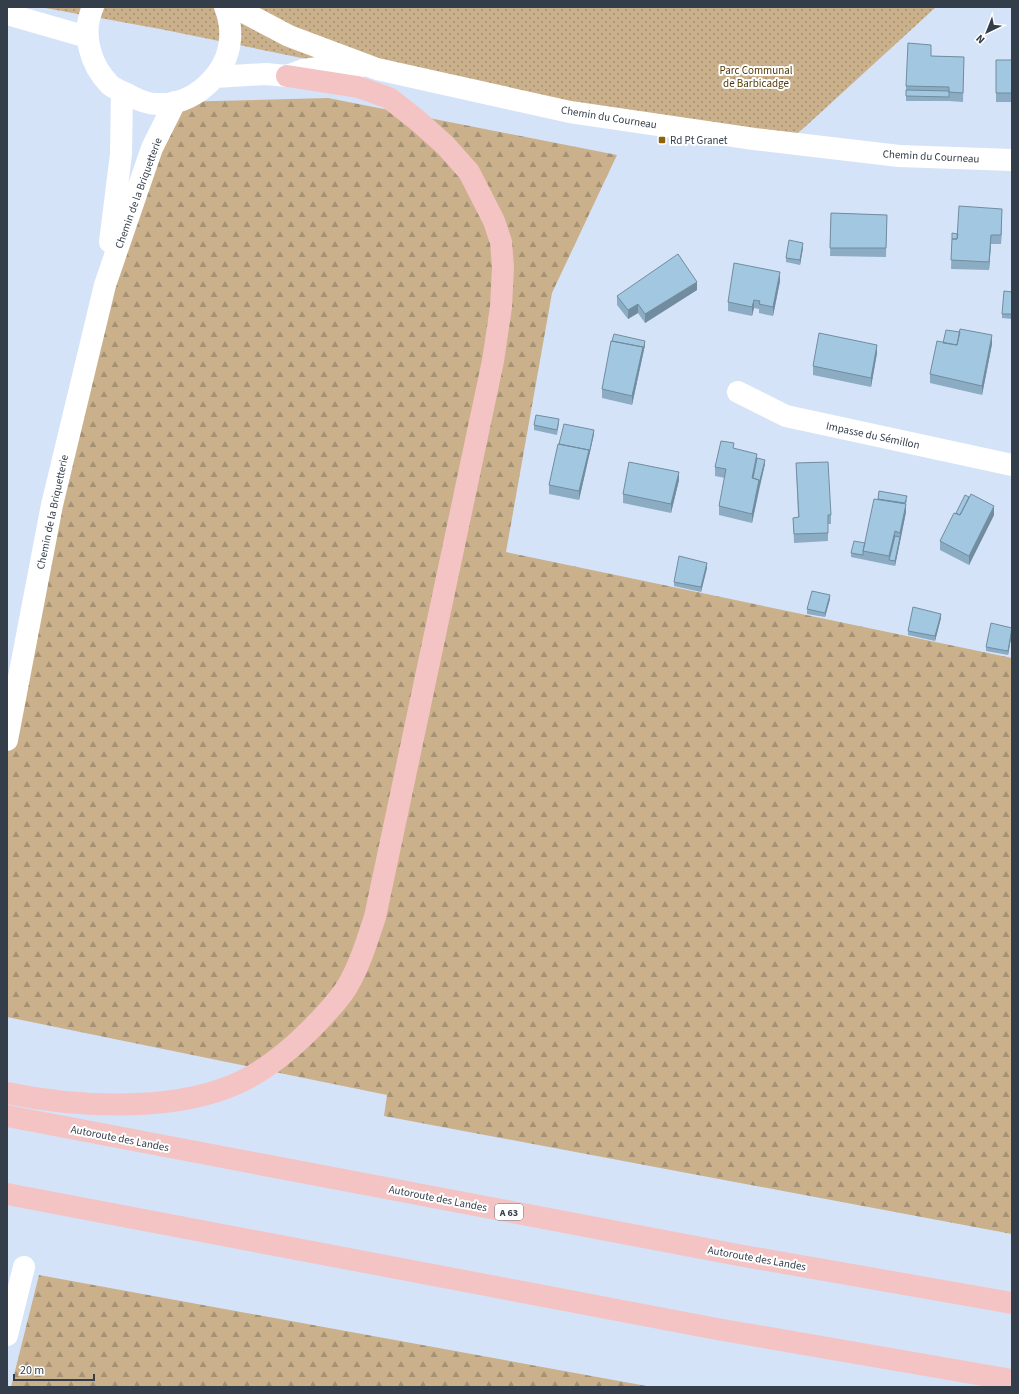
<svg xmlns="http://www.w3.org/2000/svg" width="1019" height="1394" font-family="'Source Sans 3',sans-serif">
  <defs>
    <pattern id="forest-firs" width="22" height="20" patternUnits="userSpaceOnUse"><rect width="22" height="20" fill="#cab18b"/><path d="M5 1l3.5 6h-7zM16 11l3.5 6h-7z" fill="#a59174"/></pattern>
    <pattern id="park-dots" width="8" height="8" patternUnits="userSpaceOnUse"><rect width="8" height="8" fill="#cab18b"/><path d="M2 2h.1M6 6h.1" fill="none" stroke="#a59174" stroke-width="1.8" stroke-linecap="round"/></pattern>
  </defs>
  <rect width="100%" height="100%" fill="#d5e3f8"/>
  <path fill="url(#forest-firs)" d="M 328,98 L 617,155 L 552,293 L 506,552 L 1012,658 L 1012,1234 L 384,1116 L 387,1095 L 7,1017 L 7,740 L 90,346 L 175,102 Z
    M 39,1275 L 652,1387 L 11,1387 Z"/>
  <path fill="url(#park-dots)" d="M 40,7 L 936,7 L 806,126 L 780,148 L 704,140 L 160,29 Z"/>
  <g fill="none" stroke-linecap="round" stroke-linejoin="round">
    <path stroke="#fff" stroke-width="22" d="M 93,7 C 81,33 90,65 110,85 C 115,89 123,92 129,95 C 138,100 147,104 157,104 C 193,106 227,75 230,40 C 231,29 229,17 225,7
      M 234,7 L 289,36 L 377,69 L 570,112 L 754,139 L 899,156 L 1012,160
      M 7,14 L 87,37
      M 215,77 L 266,74 L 287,76 L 303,70 L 325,67 L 358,68
      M 110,242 L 121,154 L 122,92
      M 738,392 L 786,416 L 1012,465
      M 7,740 L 52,505 L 105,285 L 152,148 L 175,102
      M 7,1335 L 24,1267"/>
    <path stroke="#f4c4c4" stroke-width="22" d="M 7,1093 C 74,1107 167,1112 231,1086 C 261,1074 287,1053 310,1030 C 322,1018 338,1001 347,987 C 360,965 367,941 375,917 L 493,361 L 501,307 L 503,267 L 501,242 L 494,221 L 469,172 L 445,145 L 417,120 L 389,98 L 358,87 L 287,76
      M 7,1116 L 738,1255 L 1012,1303
      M 7,1194 L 717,1329 L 1012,1380"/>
  </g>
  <path fill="#8bacc2" d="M 931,56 L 964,57 L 963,102 L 949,101 L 906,101 L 906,86 Z
    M 996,60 L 1012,60 L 1012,102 L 996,102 Z
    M 831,213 L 887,215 L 886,257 L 830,256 Z
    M 1002,217 L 1001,244 L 991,244 L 989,270 L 951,269 L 952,239 L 958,234 Z
    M 803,248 L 800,265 L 786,262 L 786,258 Z
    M 780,281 L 773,316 L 759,313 L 759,309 L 754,308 L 752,316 L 728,311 L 728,302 Z
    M 697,290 L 645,323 L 638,313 L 628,319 L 617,305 L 617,296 Z
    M 1012,292 L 1012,319 L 1002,318 L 1002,314 Z
    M 943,343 L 992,344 L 982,395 L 930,383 L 930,374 Z
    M 645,345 L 632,405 L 602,398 L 602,389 Z
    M 877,353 L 871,387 L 813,375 L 813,366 Z
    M 559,423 L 557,435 L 534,430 L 534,425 Z
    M 594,434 L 579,500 L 549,494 L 549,485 L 559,444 Z
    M 734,448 L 757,458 L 765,464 L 752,523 L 719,515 L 719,506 L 725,478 L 715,476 L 715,467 Z
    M 796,463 L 831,515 L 831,524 L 828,524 L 828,541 L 794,543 L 793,518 L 798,517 Z
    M 679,480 L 671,513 L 623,503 L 623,494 Z
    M 878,499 L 907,500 L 906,504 L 906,512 L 895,566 L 851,557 L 851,553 L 865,543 Z
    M 956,513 L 994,515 L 969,565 L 940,550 L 940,541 Z
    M 707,568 L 701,592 L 674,586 L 674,582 Z
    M 830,599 L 825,617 L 807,614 L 807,609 Z
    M 941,618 L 935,641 L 908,635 L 908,631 Z
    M 1012,628 L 1012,633 L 1008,655 L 986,651 L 986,647 Z"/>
  <path fill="#718c9e" d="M 1002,209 L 1002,217 L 1001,244 L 1001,235 Z
    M 991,235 L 991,244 L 989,270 L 989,262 Z
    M 803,243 L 803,248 L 800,265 L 800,260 Z
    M 780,272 L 780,281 L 773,316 L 773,307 Z
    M 697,282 L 697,290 L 645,323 L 645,314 Z
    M 754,300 L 754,308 L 752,316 L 752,307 Z
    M 638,304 L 638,313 L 628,319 L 628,310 Z
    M 992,335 L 992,344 L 982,395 L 982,386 Z
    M 645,341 L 645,345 L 632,405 L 632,396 L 643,347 Z
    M 877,345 L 877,353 L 871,387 L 871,378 Z
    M 594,430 L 594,434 L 579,500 L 579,491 L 589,450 Z
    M 757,454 L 757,463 L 753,483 L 752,478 Z
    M 765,460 L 765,464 L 759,489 L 759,484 Z
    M 679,472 L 679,480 L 671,513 L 671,504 Z
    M 759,480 L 759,489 L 752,523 L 752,514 Z
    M 906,504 L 906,512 L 900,542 L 900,533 Z
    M 994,506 L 994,515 L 969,565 L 969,556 Z
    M 895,531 L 895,540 L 889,560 L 889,556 Z
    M 900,537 L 900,542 L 895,566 L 895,561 Z
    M 707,563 L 707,568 L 701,592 L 701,587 Z
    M 830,595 L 830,599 L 825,617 L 825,613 Z
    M 941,614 L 941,618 L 935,641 L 935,636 Z
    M 1012,629 L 1012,633 L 1008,655 L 1008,651 Z"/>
  <path fill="#a2c8e1" stroke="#718c9e" d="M 908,43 L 931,45 L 931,56 L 964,57 L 963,93 L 949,92 L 949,87 L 906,86 Z
    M 996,60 L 1012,60 L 1012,93 L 996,93 Z
    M 906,90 L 949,91 L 949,97 L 906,96 Z
    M 959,206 L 1002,209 L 1001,235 L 991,235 L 989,262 L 951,260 L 952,239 L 957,239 Z
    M 831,213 L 887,215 L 886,248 L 830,248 Z
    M 952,233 L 958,234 L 957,239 L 952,239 Z
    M 789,240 L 803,243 L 800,260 L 786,258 Z
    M 678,254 L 697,282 L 645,314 L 638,304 L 628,310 L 617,296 Z
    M 734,263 L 780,272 L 773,307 L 759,304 L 760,301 L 754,300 L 752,307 L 728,302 Z
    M 1004,291 L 1012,292 L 1012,314 L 1002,314 Z
    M 960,329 L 992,335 L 982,386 L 930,374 L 937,341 L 957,345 Z
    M 946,330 L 960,332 L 957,345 L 943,343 Z
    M 819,333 L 877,345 L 871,378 L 813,366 Z
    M 614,334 L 645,341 L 643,351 L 643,347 L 612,341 Z
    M 611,341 L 643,347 L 632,396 L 602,389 Z
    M 536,415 L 559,419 L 557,430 L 534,425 Z
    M 564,424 L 594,430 L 589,454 L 589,450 L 559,444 Z
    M 721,441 L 734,443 L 733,448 L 757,454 L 752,478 L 759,480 L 752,514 L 719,506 L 726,469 L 715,467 Z
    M 558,444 L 589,450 L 579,491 L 549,485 Z
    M 757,458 L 765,460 L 759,484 L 759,480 L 753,478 Z
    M 629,462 L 679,472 L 671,504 L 623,494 Z
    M 828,462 L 831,515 L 828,515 L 828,533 L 794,534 L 793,518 L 799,517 L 796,463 Z
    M 879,491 L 907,496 L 905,503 L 878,499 Z
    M 971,494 L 994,506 L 969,556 L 940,541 L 954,513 L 960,515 Z
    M 965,495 L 969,497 L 960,515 L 956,513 Z
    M 874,499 L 906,504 L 900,533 L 895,531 L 889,556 L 863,551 Z
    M 895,536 L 900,537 L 895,561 L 889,560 Z
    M 854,541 L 865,543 L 863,551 L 863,555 L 851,553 Z
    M 679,556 L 707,563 L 701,587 L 674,582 Z
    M 812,591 L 830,595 L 825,613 L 807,609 Z
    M 913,607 L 941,614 L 935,636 L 908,631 Z
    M 991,623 L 1012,628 L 1008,651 L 986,647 Z"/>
  <rect fill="#8e6207" stroke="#fff" stroke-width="1.5" x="658" y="136" width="8" height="8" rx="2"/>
  <g text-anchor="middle" stroke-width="4" stroke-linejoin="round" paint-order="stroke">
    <rect fill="#fff" stroke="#717881" stroke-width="1" x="495" y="1204" width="28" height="16" rx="3"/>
    <g font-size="10" font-weight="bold" fill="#343e4b">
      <text x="509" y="1216">A 63</text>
    </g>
    <g font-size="11" fill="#553a06" stroke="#fff">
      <text x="756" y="74">Parc Communal<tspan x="756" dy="13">de Barbicadge</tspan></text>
    </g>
    <g font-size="11" fill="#343e4b" stroke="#fff">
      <text transform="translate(609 117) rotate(9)" y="4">Chemin du Courneau</text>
      <text transform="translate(931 156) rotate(3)" y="4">Chemin du Courneau</text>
      <text transform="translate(138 193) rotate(-70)" y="4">Chemin de la Briquetterie</text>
      <text transform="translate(873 435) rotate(12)" y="4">Impasse du Sémillon</text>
      <text transform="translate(52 512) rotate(-78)" y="4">Chemin de la Briquetterie</text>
      <text transform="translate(120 1138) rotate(11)" y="4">Autoroute des Landes</text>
      <text transform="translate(438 1198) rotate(11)" y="4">Autoroute des Landes</text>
      <text transform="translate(757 1258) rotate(10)" y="4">Autoroute des Landes</text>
    </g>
    <g font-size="11" fill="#343e4b" stroke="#fff" text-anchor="start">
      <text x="670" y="144">Rd Pt Granet</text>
    </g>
  </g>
  <rect width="1019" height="1394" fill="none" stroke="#343e4b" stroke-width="16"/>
  <g transform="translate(987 32) rotate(223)" stroke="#ffffff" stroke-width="3" paint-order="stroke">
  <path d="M0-3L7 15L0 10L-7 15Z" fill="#343e4b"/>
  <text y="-6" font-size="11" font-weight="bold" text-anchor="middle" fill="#343e4b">N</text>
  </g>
  <path d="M14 1374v6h80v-6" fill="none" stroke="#343e4b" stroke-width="2"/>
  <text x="20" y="1374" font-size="12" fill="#343e4b" stroke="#ffffff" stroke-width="3" paint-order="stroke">20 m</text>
</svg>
